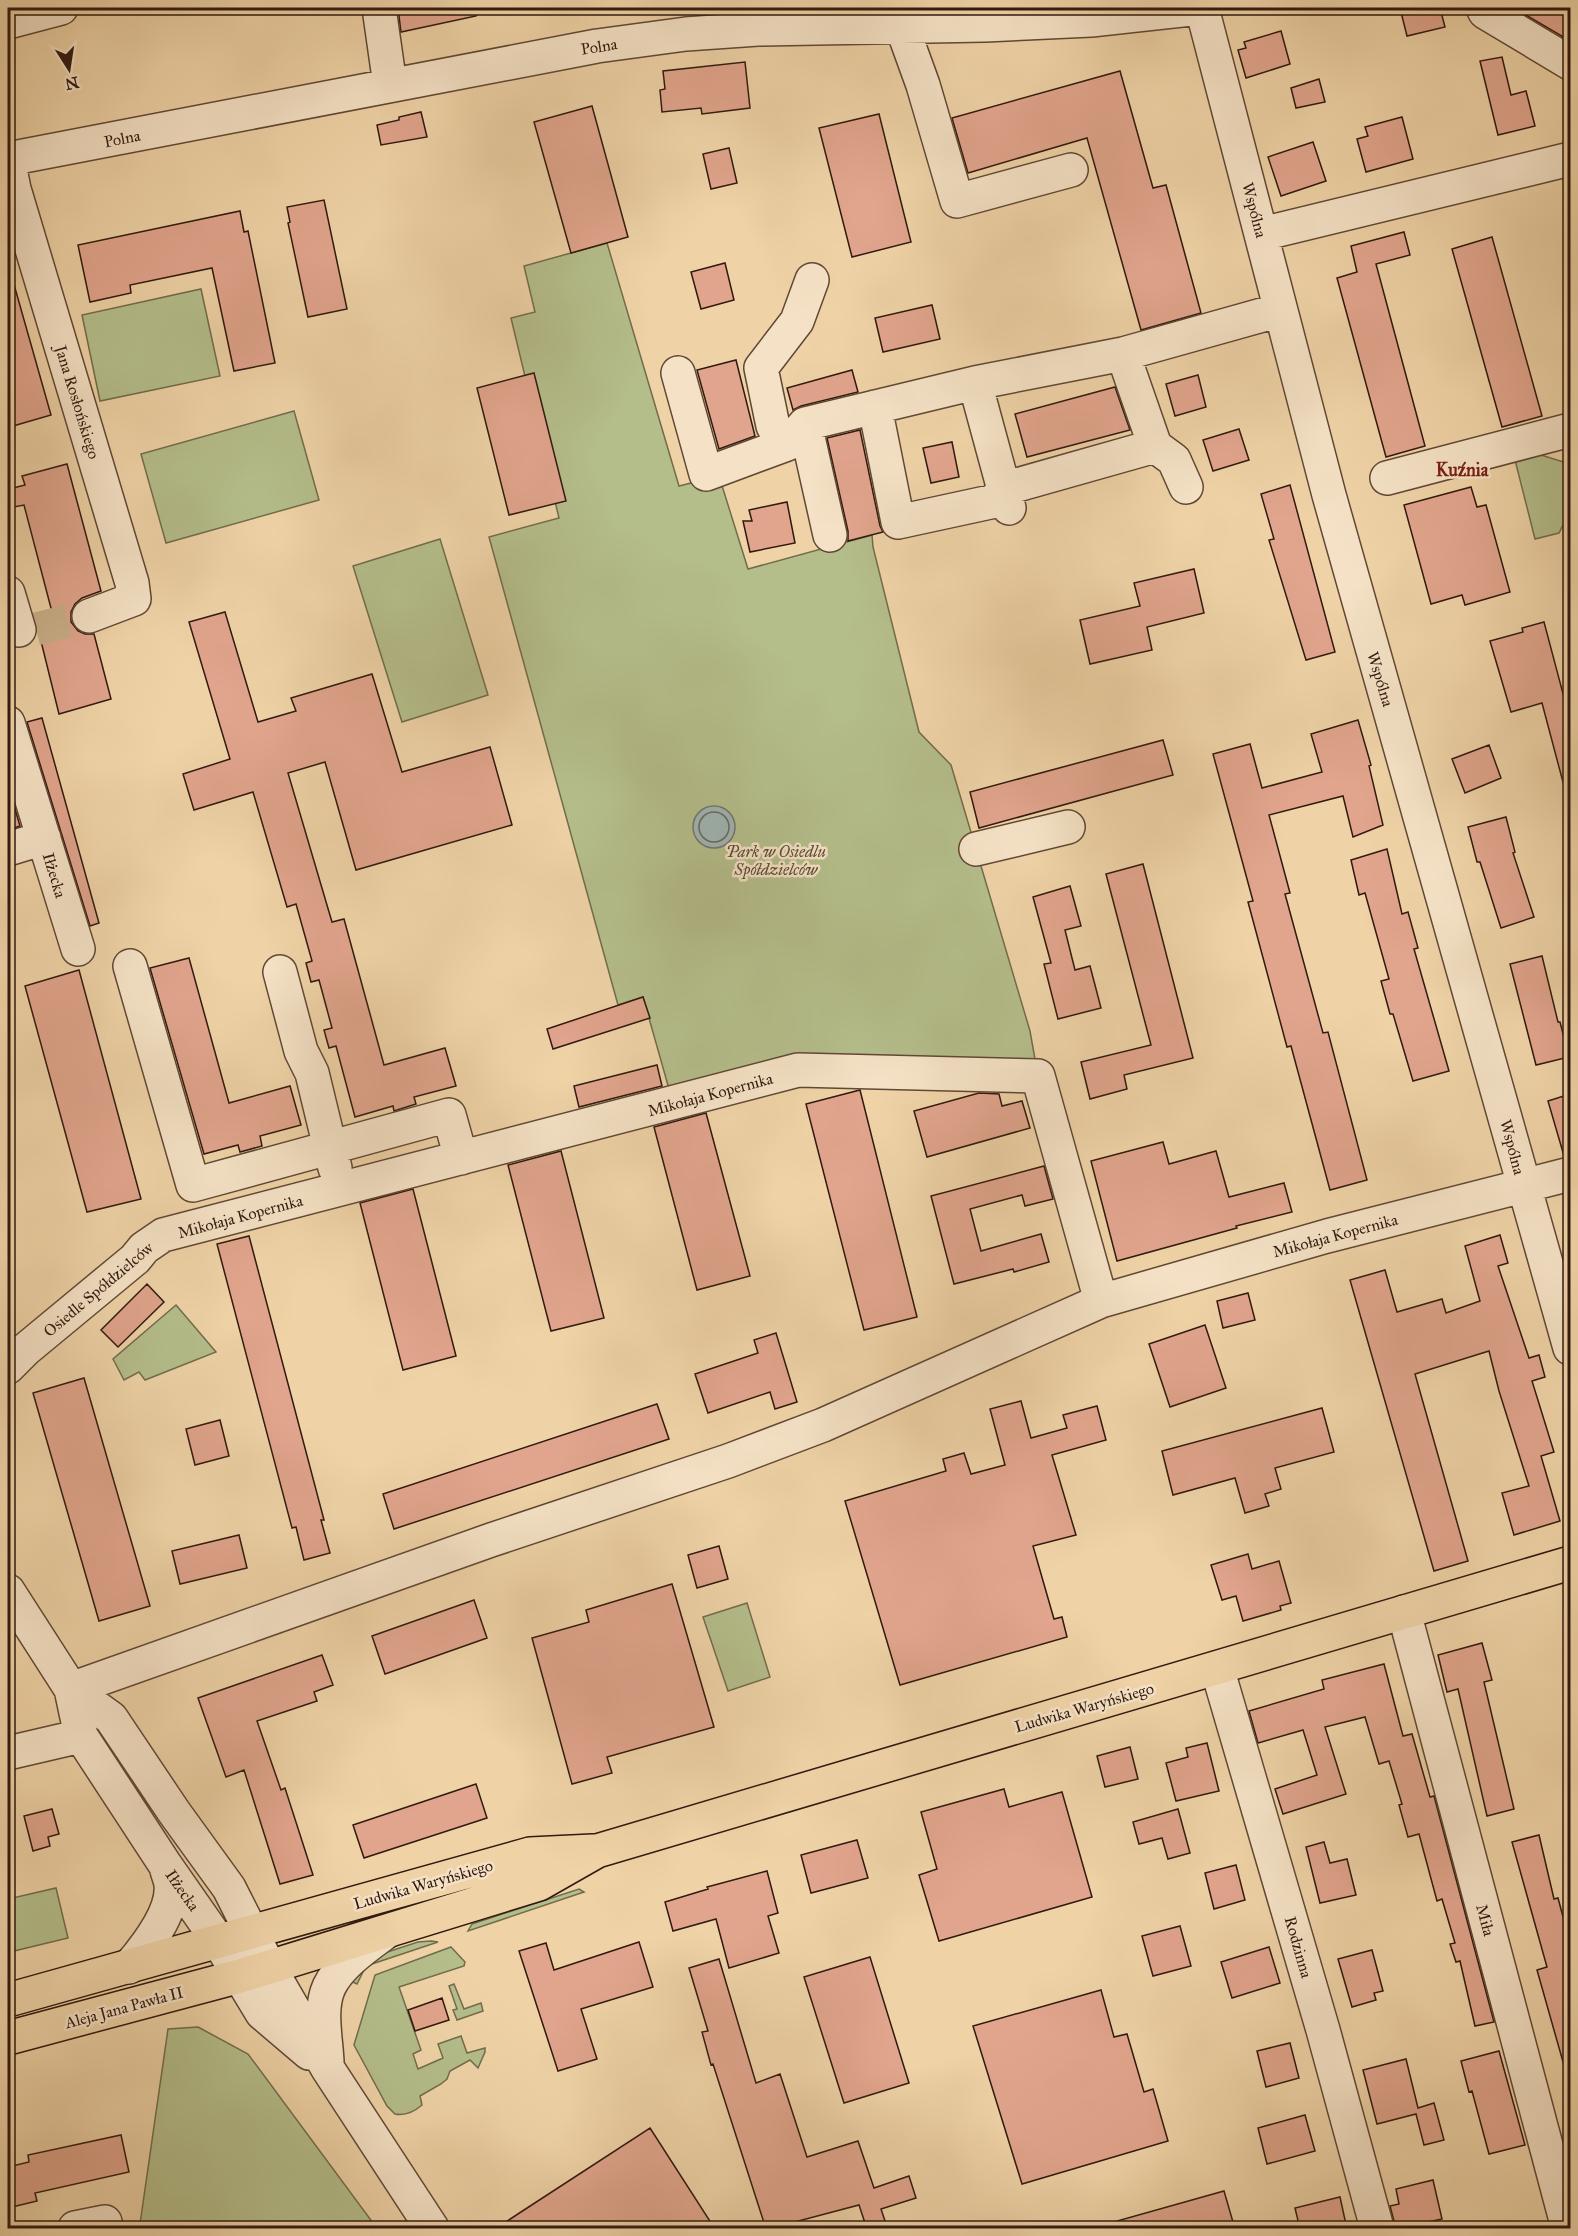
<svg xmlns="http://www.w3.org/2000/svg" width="1578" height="2236" font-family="'IM FELL Great Primer',serif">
  <rect width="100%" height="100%" fill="#efd3a7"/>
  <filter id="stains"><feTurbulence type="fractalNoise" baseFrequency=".00333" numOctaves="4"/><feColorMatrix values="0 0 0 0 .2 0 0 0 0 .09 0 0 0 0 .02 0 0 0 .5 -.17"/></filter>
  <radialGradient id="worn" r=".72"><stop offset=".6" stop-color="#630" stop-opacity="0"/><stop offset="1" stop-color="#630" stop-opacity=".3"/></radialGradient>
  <path fill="#b4be8b" stroke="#726c4d" stroke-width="1.5" d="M 607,243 L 679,486 L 719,476 L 748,569 L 872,535 L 873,547 L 919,732 L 951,765 L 1030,1031 L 1038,1076 L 798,1070 L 673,1103 L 643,997 L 618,1005 L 489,537 L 559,518 L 511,318 L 535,312 L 524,266 Z
    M 201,289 L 220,376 L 100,401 L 82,315 Z
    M 294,411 L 319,500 L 166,543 L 141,454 Z
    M 1541,455 L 1570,464 L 1570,511 L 1559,533 L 1535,539 L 1515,460 Z
    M 440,539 L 488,695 L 402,722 L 353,566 Z
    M 176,1305 L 216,1352 L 145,1380 L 139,1372 L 124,1380 L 113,1359 Z
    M 747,1603 L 770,1677 L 728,1691 L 703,1617 Z
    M 56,1888 L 68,1938 L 14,1951 L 8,1925 L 8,1899 Z
    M 579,1889 L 584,1892 L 468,1931 L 472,1924 Z
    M 431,1941 L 438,1942 L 372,1964 L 365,1968 L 357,1984 L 344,1978 L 366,1959 L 418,1942 Z
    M 451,1947 L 465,1962 L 464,1966 L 399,1987 L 421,2050 L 413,2054 L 418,2069 L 443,2058 L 438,2044 L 461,2036 L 467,2053 L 485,2048 L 485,2052 L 478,2068 L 470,2060 L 450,2071 L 447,2079 L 441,2084 L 420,2096 L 422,2105 C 415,2111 405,2116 395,2114 L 387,2106 L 354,2045 L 375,1975 Z
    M 454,1984 L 464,2009 L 481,2003 L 483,2011 L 457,2020 L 453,2010 L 457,2009 L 449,1986 Z
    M 198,2027 L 248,2054 L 376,2227 L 270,2228 L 265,2222 L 140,2224 L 168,2029 Z"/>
  <path fill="#9fb5b3" stroke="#737771" stroke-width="1.5" d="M693 827a21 21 0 1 1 42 0a21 21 0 1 1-42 0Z"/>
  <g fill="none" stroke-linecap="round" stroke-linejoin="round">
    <path stroke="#686761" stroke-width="1.5" d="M699 827a15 15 0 1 1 30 0a15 15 0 1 1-30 0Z"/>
  </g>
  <path fill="#e1a58d" stroke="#30190f" stroke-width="1.5" d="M 398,8 L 475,8 L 476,16 L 401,32 Z
    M 1400,8 L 1440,8 L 1445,27 L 1407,36 Z
    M 1514,8 L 1570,8 L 1570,41 Z
    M 1281,31 L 1290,64 L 1246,78 L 1238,50 L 1246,48 L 1244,42 Z
    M 1502,57 L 1511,95 L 1526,91 L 1535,126 L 1498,135 L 1480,61 Z
    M 745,62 L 750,108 L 702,114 L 701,108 L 662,112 L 660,90 L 665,89 L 663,71 Z
    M 1120,71 L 1153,188 L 1166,185 L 1201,313 L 1141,330 L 1087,138 L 968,173 L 952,118 Z
    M 1319,79 L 1325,102 L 1296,108 L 1291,88 Z
    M 592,106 L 628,237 L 571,253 L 534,122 Z
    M 421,112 L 427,137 L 381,145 L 377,125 L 399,120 L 399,117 Z
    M 879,114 L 911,242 L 852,257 L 819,128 Z
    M 1402,117 L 1413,159 L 1366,172 L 1357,139 L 1368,136 L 1365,127 Z
    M 1313,142 L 1326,181 L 1281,196 L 1268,157 Z
    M 729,148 L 737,183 L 711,189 L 703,154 Z
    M 324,200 L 347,309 L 308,317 L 288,223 L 290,222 L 287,207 Z
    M 240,211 L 244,232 L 248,231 L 275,363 L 234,371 L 212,268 L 130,285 L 131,293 L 90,302 L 78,245 Z
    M 1404,232 L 1410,255 L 1376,264 L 1425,446 L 1386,457 L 1337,278 L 1357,272 L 1351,246 Z
    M 1492,237 L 1542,416 L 1502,427 L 1452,249 Z
    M 725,263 L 734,300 L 701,309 L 691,272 Z
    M 13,281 L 51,415 L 13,426 L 8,406 L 8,282 Z
    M 932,305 L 940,339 L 883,352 L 875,318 Z
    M 736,360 L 755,436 L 719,449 L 697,370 Z
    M 852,370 L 858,392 L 801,406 L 793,410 L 787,388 Z
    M 534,373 L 566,501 L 509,515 L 477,388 Z
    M 1198,375 L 1206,407 L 1175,416 L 1166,384 Z
    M 1115,387 L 1130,430 L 1027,457 L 1015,414 Z
    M 1239,429 L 1249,460 L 1213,471 L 1203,440 Z
    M 860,430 L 880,526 L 883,532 L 848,541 L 848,531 L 827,438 Z
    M 952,442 L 959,477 L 931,483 L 923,448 Z
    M 67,464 L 101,591 L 82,598 L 75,604 L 71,612 L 71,622 L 78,631 L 85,634 L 94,634 L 111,699 L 59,714 L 35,617 L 52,612 L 24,505 L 14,507 L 9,489 L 25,485 L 22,476 Z
    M 1290,485 L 1335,652 L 1306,660 L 1269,540 L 1274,539 L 1261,494 Z
    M 1471,487 L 1477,507 L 1486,505 L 1510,592 L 1465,605 L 1462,595 L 1431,604 L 1404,505 Z
    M 787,502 L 795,543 L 750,552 L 743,521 L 752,521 L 749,510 Z
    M 1194,569 L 1204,613 L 1147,627 L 1152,650 L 1090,664 L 1080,620 L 1140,606 L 1134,583 Z
    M 225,612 L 258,722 L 296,711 L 291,698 L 372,674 L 402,772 L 490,747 L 512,825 L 356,870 L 325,762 L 288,773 L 332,922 L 344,919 L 384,1065 L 445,1048 L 456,1086 L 414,1097 L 416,1104 L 394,1111 L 393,1106 L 355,1117 L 336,1046 L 329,1048 L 324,1030 L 332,1028 L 319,980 L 311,982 L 306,963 L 312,961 L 296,904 L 287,907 L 253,792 L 194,810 L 183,774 L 230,759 L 189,622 Z
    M 1544,622 L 1570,720 L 1570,785 L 1564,786 L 1542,703 L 1511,712 L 1490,641 L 1523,632 L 1522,628 Z
    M 42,718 L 99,923 L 90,926 L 27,722 Z
    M 1358,720 L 1371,765 L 1369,766 L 1383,825 L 1353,837 L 1343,796 L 1269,815 L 1290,893 L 1285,894 L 1323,1033 L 1328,1032 L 1367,1180 L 1330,1190 L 1291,1046 L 1287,1047 L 1248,902 L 1253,901 L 1213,754 L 1250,744 L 1262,788 L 1322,772 L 1311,734 Z
    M 1163,740 L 1173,775 L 979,828 L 970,792 Z
    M 1489,745 L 1501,778 L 1465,793 L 1452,759 Z
    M 8,785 L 20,826 L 8,830 Z
    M 1506,817 L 1515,852 L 1513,853 L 1534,917 L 1501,928 L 1480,862 L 1477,862 L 1468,827 Z
    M 1387,849 L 1402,914 L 1408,912 L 1418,948 L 1414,949 L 1449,1071 L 1413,1081 L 1393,1014 L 1390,1014 L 1381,981 L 1389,979 L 1365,893 L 1359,895 L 1351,860 Z
    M 1143,864 L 1193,1058 L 1124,1075 L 1127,1089 L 1090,1099 L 1081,1062 L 1151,1045 L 1106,874 Z
    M 1070,886 L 1081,926 L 1065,930 L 1075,970 L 1090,966 L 1101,1008 L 1058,1019 L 1044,964 L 1051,963 L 1033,897 Z
    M 1542,956 L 1558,1022 L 1560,1022 L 1569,1057 L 1536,1065 L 1510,964 Z
    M 189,958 L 229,1103 L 290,1086 L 301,1125 L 260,1136 L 262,1146 L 240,1152 L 238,1145 L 204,1154 L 150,968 Z
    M 79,970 L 141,1199 L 87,1212 L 25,986 Z
    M 643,997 L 650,1018 L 553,1049 L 547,1029 Z
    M 657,1065 L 662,1086 L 579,1107 L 574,1086 Z
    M 860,1090 L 917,1317 L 864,1330 L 806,1104 Z
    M 979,1093 L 999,1094 L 1002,1106 L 1022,1101 L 1030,1128 L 927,1157 L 914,1111 Z
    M 1570,1094 L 1570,1156 L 1564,1156 L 1548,1101 Z
    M 706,1113 L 750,1276 L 697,1290 L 654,1127 Z
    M 1163,1142 L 1169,1164 L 1216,1151 L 1229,1197 L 1284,1183 L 1292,1212 L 1236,1226 L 1237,1228 L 1117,1261 L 1091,1161 Z
    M 561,1151 L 604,1318 L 551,1331 L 508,1165 Z
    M 1044,1166 L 1053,1199 L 1025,1206 L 1022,1195 L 970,1209 L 981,1251 L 1041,1234 L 1049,1262 L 1014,1272 L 1013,1269 L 954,1284 L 931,1196 Z
    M 413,1189 L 456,1356 L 403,1370 L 360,1203 Z
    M 1500,1235 L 1508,1263 L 1498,1266 L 1529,1358 L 1539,1355 L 1545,1377 L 1532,1381 L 1554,1452 L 1541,1456 L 1560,1521 L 1514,1535 L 1502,1493 L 1529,1486 L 1499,1391 L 1489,1351 L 1415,1374 L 1468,1561 L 1434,1571 L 1350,1280 L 1385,1270 L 1397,1312 L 1442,1299 L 1446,1313 L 1480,1301 L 1465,1246 Z
    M 249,1236 L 324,1520 L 321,1520 L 330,1553 L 304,1560 L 296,1527 L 292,1528 L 217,1244 Z
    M 147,1284 L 164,1302 L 118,1347 L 101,1330 Z
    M 1248,1293 L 1255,1320 L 1223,1328 L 1217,1301 Z
    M 1205,1325 L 1226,1388 L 1170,1407 L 1149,1344 Z
    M 776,1333 L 797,1402 L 775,1409 L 770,1392 L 708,1413 L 695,1374 L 758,1353 L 754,1340 Z
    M 84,1378 L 150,1606 L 99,1621 L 33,1393 Z
    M 1021,1401 L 1031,1438 L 1067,1428 L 1063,1415 L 1097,1406 L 1106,1440 L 1052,1455 L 1076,1535 L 1033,1546 L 1054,1619 L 1062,1617 L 1067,1637 L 900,1685 L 845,1501 L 946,1471 L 943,1459 L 964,1453 L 971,1474 L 1005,1465 L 990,1409 Z
    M 657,1404 L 669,1439 L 394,1529 L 383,1494 Z
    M 1322,1408 L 1334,1452 L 1275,1468 L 1281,1489 L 1265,1494 L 1269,1506 L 1245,1513 L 1235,1478 L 1173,1495 L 1162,1451 Z
    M 220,1420 L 229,1456 L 195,1465 L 186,1429 Z
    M 239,1535 L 247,1568 L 180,1584 L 172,1551 Z
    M 719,1546 L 728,1579 L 697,1588 L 688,1555 Z
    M 1248,1554 L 1252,1569 L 1279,1561 L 1291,1603 L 1280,1606 L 1281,1610 L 1243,1621 L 1236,1596 L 1222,1600 L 1211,1565 Z
    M 672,1584 L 714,1727 L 607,1757 L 612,1773 L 572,1784 L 532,1638 L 589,1622 L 586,1610 Z
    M 474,1600 L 487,1638 L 385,1674 L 372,1636 Z
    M 1482,1643 L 1492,1680 L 1484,1682 L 1514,1809 L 1487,1816 L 1458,1689 L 1447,1692 L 1438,1655 Z
    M 322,1655 L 333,1685 L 314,1692 L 317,1701 L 257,1721 L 281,1790 L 285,1788 L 313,1875 L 280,1884 L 244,1770 L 226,1777 L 198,1698 Z
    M 1384,1664 L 1403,1736 L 1412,1734 L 1430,1797 L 1434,1796 L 1494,2022 L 1475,2026 L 1460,1961 L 1456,1962 L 1450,1944 L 1455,1943 L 1442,1899 L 1437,1901 L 1419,1834 L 1408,1837 L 1399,1805 L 1402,1804 L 1389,1761 L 1379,1764 L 1365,1717 L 1325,1727 L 1346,1794 L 1283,1814 L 1275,1789 L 1317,1775 L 1303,1730 L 1258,1743 L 1249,1711 L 1324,1689 L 1322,1680 Z
    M 1207,1743 L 1219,1791 L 1176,1801 L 1166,1763 L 1188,1757 L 1186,1748 Z
    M 1130,1747 L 1138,1779 L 1105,1787 L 1097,1756 Z
    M 476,1784 L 487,1818 L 364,1858 L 353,1825 Z
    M 1004,1789 L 1009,1807 L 1062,1792 L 1092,1897 L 939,1941 L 919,1875 L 937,1869 L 921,1812 Z
    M 52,1809 L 59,1834 L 48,1837 L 50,1846 L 33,1851 L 24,1816 Z
    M 1178,1809 L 1190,1853 L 1168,1859 L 1162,1838 L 1139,1844 L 1133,1822 Z
    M 1539,1835 L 1554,1899 L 1558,1898 L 1570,1943 L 1570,2068 L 1565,2069 L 1537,1970 L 1547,1967 L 1512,1842 Z
    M 857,1840 L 868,1878 L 811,1893 L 801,1855 Z
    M 1324,1842 L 1330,1863 L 1347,1859 L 1356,1895 L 1320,1903 L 1306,1847 Z
    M 1236,1865 L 1245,1900 L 1214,1909 L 1205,1873 Z
    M 767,1871 L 778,1913 L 768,1916 L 779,1953 L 729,1968 L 716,1919 L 673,1931 L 665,1902 L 708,1889 L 707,1887 Z
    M 1180,1926 L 1191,1966 L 1153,1976 L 1142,1936 Z
    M 639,1942 L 653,1987 L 581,2009 L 597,2059 L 558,2071 L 519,1951 L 546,1943 L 554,1970 Z
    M 1269,1947 L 1280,1983 L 1232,1998 L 1221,1962 Z
    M 1372,1950 L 1383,1991 L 1374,1993 L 1376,2000 L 1352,2007 L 1338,1959 Z
    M 870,1957 L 909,2083 L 844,2103 L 804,1977 Z
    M 719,1959 L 756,2083 L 780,2074 L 807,2157 L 858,2141 L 874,2188 L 909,2176 L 916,2198 L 881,2209 L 886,2224 L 867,2229 L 859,2205 L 787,2224 L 789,2229 L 766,2229 L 713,2064 L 711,2065 L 702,2032 L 708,2031 L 689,1968 Z
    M 1101,1990 L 1114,2037 L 1127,2034 L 1144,2092 L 1153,2089 L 1168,2141 L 1022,2184 L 973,2026 Z
    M 442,1998 L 449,2020 L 415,2031 L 408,2010 Z
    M 1290,2043 L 1299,2078 L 1266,2087 L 1257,2051 Z
    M 1499,2051 L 1525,2145 L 1489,2154 L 1472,2091 L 1469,2092 L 1461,2061 Z
    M 1406,2059 L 1418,2108 L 1434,2103 L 1444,2140 L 1424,2145 L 1416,2114 L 1377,2124 L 1363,2070 Z
    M 1305,2115 L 1315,2151 L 1267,2164 L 1258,2128 Z
    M 650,2128 L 715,2229 L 495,2229 L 524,2210 Z
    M 121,2135 L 129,2172 L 35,2193 L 37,2201 L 8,2208 L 8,2167 L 29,2162 L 28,2155 Z
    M 1433,2180 L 1442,2219 L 1405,2227 L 1404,2223 L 1395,2225 L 1390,2206 L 1399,2204 L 1396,2189 Z
    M 1224,2191 L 1235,2229 L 1111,2229 L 1110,2223 Z
    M 1340,2197 L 1347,2229 L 1300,2229 L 1295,2208 Z"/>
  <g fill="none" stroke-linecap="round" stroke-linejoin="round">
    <path stroke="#c9ae89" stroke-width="33" stroke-dasharray="33 16" stroke-linecap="butt" d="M 36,629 L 89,616"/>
    <defs>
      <path id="minor" d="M 379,8 L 390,85
        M 1202,8 L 1329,495 L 1570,1348
        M 1483,8 L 1485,12 L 1570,63
        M 8,22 L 61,8
        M 902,27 L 923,85 L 957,201 L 1071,170
        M 8,159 L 597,46 L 686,34 L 758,29 L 985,25 L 1091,20 L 1200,8
        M 8,159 L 14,189 L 132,583 L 134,599 L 89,616
        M 1262,234 L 1570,159
        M 1123,354 L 1155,446 L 1174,460 L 1186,487
        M 678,373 L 706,474 L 787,444 L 805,424 L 975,383 L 1123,354 L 1280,310
        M 975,383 L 1009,508
        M 875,407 L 898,522 L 995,501 L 1003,489 L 1155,446
        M 805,424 L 830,535
        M 787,444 L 773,426 L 761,368 L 797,321 L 812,280
        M 1387,478 L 1570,430
        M 8,593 L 19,630
        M 8,723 L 78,949
        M 8,849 L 44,838
        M 976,849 L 1068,827
        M 130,966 L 193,1185 L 449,1115 L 461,1158
        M 280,972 L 301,1051 L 312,1073 L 335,1168
        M 8,1367 L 25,1350 L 135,1259 L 144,1248 L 163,1235 L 798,1070 L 1038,1076 L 1101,1301
        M 8,1591 L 71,1689 L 111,1718 L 174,1812 L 229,1888 L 269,1967 L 328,2069 L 432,2228
        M 1404,1612 L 1568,2228
        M 1217,1668 L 1323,2030 L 1377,2228
        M 71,1689 L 491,1540 L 728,1461 L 823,1425 L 1101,1301 L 1327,1236 L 1570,1174
        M 71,1689 L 81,1736 L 166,1866 L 219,1942 L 262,2013 L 309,2053
        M 8,1753 L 81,1736
        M 129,1967 C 146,1947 174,1912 171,1884 C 170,1878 167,1872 166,1866
        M 327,2062 C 326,2038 319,2009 329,1987 C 339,1965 367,1946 386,1932
        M 75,2228 L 105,2222"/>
      <path id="major" d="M 8,2000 L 530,1854 L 593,1851
        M 8,2038 L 240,1976 L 539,1884 L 597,1851 L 1570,1563"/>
    </defs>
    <use href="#minor" stroke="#604835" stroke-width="36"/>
    <use href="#major" stroke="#30190f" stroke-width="36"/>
    <use href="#minor" stroke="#f5e2c6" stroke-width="33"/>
    <use href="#major" stroke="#efd3a7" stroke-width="33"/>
  </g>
  <g text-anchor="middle" stroke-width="5" stroke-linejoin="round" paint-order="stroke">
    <g font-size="16" fill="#30190f" stroke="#f5e2c6">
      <text transform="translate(599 46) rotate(-9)" y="6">Polna</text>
      <text transform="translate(122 138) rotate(-11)" y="6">Polna</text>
      <text transform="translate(1255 210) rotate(75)" y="6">Wspólna</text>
      <text transform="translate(78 402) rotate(73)" y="6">Jana Rosłońskiego</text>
      <text transform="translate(1381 679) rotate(73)" y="6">Wspólna</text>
      <text transform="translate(55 875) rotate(73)" y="6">Iłżecka</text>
      <text transform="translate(710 1094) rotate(-15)" y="6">Mikołaja Kopernika</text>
      <text transform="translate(1513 1147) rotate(75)" y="6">Wspólna</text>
      <text transform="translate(240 1216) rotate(-15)" y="6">Mikołaja Kopernika</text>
      <text transform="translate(1335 1235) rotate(-15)" y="6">Mikołaja Kopernika</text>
      <text transform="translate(98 1289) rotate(-40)" y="6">Osiedle Spółdzielców</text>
      <text transform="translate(1084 1707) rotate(-16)" y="6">Ludwika Waryńskiego</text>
      <text transform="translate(423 1884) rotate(-16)" y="6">Ludwika Waryńskiego</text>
      <text transform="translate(183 1890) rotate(55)" y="6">Iłżecka</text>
      <text transform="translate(1486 1920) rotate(75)" y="6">Miła</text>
      <text transform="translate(1299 1947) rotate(74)" y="6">Rodzinna</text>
      <text transform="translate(124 2007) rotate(-15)" y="6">Aleja Jana Pawła II</text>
    </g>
    <g font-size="16" font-style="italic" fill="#584b34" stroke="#f5e2c6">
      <text x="776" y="857">Park w Osiedlu<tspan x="776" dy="18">Spółdzielców</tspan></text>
    </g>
    <g font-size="18" font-weight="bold" fill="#7a1f14" stroke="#f5e2c6">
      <text x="1462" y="476">Kuźnia</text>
    </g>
  </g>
  <rect width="1578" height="2236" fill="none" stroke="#efd3a7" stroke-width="30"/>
  <rect x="9" y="9" width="1560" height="2218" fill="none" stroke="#30190f" stroke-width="3"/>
  <rect x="15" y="15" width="1548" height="2206" fill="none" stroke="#30190f" stroke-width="1.5"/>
  <g transform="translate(69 69) rotate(168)" stroke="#f5e2c6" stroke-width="4.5" paint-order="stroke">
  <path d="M0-4.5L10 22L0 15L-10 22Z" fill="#30190f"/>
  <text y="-9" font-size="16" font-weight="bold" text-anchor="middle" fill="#30190f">N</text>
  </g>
  <rect width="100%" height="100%" filter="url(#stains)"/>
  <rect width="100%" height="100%" fill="url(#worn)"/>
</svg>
